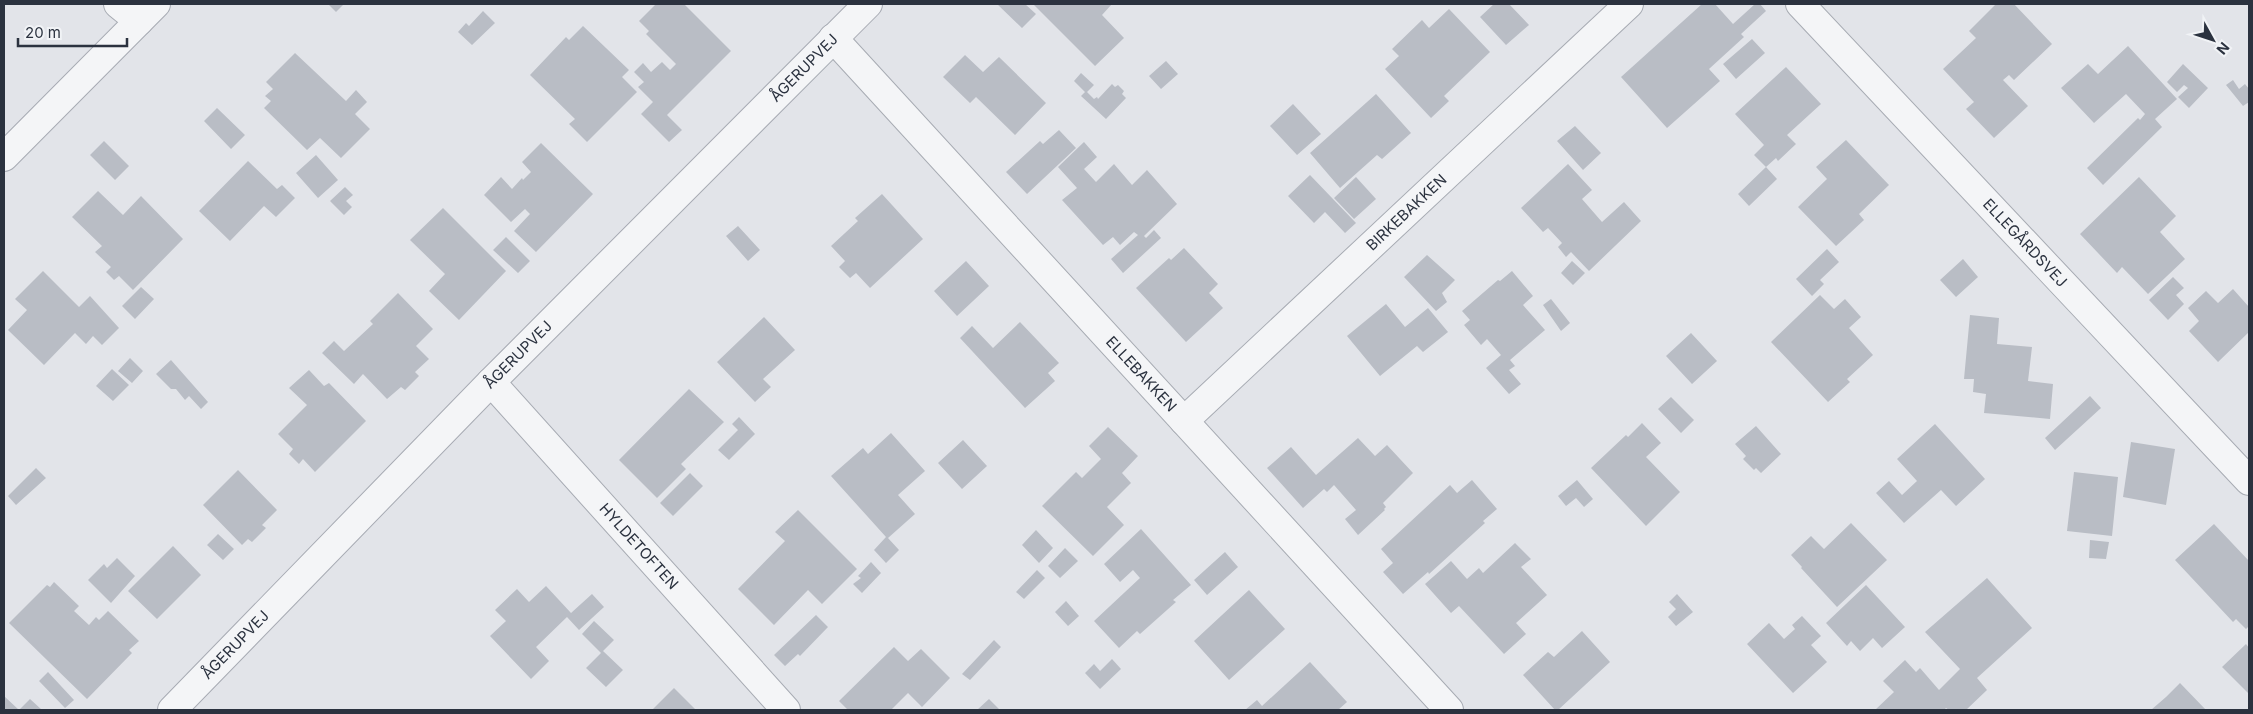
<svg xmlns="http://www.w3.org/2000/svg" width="2253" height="714" font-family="Inter,sans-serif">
  <rect width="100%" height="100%" fill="#e2e4e9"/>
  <path fill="#b9bdc5" d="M 328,4 L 344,4 L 336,12 Z
    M 656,4 L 684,4 L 731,51 L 667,115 L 682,130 L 669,142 L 641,114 L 653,102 L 638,87 L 644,82 L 634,72 L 643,63 L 651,72 L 662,62 L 670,70 L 676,64 L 646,34 L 649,31 L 639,21 Z
    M 997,4 L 1025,4 L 1036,14 L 1022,28 Z
    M 1033,4 L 1112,4 L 1102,15 L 1124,38 L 1095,66 Z
    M 1494,4 L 1509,4 L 1529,25 L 1506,45 L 1480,17 Z
    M 1702,4 L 1715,4 L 1733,24 L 1755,4 L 1760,4 L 1766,11 L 1741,34 L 1744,37 L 1709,69 L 1720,81 L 1667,128 L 1621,77 Z
    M 1996,4 L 2014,4 L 2052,44 L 2014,80 L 2009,75 L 2003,80 L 2028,106 L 1994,138 L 1966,109 L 1974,102 L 1943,69 L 1976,38 L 1969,31 Z
    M 1449,9 L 1490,52 L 1444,96 L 1449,101 L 1431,118 L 1385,69 L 1399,56 L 1392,49 L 1422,20 L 1429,28 Z
    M 483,11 L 495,23 L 472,45 L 458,32 L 466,23 L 469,26 Z
    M 583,26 L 629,70 L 622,77 L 637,92 L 587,142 L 569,124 L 575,119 L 530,75 L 566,37 L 569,40 Z
    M 1752,39 L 1765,53 L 1736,79 L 1723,64 Z
    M 2128,46 L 2177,99 L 2155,119 L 2162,127 L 2103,185 L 2087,168 L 2138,118 L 2140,120 L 2145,114 L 2126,94 L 2094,123 L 2061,88 L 2088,64 L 2098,74 Z
    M 295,53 L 346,101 L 356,90 L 367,102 L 355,114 L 370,129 L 341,158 L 320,138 L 307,150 L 264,108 L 271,101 L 265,96 L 273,89 L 266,82 Z
    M 965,55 L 983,72 L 999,57 L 1046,103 L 1015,135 L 976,97 L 970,103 L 943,77 Z
    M 1166,61 L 1178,74 L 1161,89 L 1149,76 Z
    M 2183,64 L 2208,88 L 2189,108 L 2178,97 L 2188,88 L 2184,85 L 2177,92 L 2167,82 Z
    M 1786,67 L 1821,104 L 1787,135 L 1796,144 L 1778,161 L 1776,158 L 1766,167 L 1754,155 L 1764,145 L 1735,114 Z
    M 1081,73 L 1094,85 L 1087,92 L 1094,99 L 1097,97 L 1098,99 L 1112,84 L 1115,87 L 1118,85 L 1124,91 L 1122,94 L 1126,98 L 1106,119 L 1081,96 L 1085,92 L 1074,81 Z
    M 2233,80 L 2239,89 L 2245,84 L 2249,89 L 2249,102 L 2243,106 L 2226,85 Z
    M 1376,94 L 1411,133 L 1382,159 L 1377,155 L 1340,188 L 1310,153 Z
    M 1293,104 L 1321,134 L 1297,155 L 1270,126 Z
    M 217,108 L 245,135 L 231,149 L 204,121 Z
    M 1575,126 L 1601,153 L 1583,170 L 1557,141 Z
    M 1059,130 L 1076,148 L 1027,194 L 1006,172 L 1040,141 L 1043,144 Z
    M 1846,140 L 1889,185 L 1859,214 L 1864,220 L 1836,246 L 1798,207 L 1827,179 L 1816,167 Z
    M 104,141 L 129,166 L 115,180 L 90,155 Z
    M 1084,142 L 1097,157 L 1084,169 L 1096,182 L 1114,164 L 1132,185 L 1147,170 L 1177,204 L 1144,236 L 1146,238 L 1154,230 L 1161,238 L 1123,273 L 1111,259 L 1138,235 L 1134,232 L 1120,245 L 1113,237 L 1103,245 L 1062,200 L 1077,188 L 1058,167 Z
    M 541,143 L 593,194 L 536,252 L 514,231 L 530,214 L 525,209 L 511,222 L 484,195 L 501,177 L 512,189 L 522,178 L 523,180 L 531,172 L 522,162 Z
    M 316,155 L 338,180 L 318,198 L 296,173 Z
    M 248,161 L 277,189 L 282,185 L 295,198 L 276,217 L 264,206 L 230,241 L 199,211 Z
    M 1568,164 L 1592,190 L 1582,199 L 1602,222 L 1624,202 L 1641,221 L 1589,271 L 1571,252 L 1566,257 L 1558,247 L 1562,243 L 1548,228 L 1543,232 L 1521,208 Z
    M 1766,167 L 1777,179 L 1749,206 L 1738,194 Z
    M 1310,175 L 1356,223 L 1345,233 L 1325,212 L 1314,223 L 1288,196 Z
    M 1356,177 L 1376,199 L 1354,219 L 1334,198 Z
    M 2139,177 L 2176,216 L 2160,232 L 2185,259 L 2148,294 L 2122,267 L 2117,273 L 2080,234 Z
    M 345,187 L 353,195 L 346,201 L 352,207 L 344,215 L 330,201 Z
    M 98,191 L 123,215 L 141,196 L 183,239 L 133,290 L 119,276 L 114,280 L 106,272 L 111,267 L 95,252 L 102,246 L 72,217 Z
    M 882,194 L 923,239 L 870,288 L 856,273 L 850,278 L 839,267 L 845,261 L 831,246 L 858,221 L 855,218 Z
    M 443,208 L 506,271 L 459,320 L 429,291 L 445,274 L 410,240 Z
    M 738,226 L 760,250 L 748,261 L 726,236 Z
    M 506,237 L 530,261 L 518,273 L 493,250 Z
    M 1184,248 L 1218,284 L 1209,293 L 1223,308 L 1186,342 L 1136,288 L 1169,258 L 1171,260 Z
    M 1827,249 L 1839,262 L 1820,280 L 1824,284 L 1812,296 L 1796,279 Z
    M 1427,255 L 1455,280 L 1442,293 L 1447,302 L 1436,311 L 1404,277 Z
    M 1963,259 L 1978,277 L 1956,297 L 1940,280 Z
    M 966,261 L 989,286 L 957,316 L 934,291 Z
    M 1572,261 L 1585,273 L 1573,285 L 1561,273 Z
    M 43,271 L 79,307 L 90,296 L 119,328 L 102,345 L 93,336 L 86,344 L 75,333 L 44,365 L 8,330 L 27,310 L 15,299 Z
    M 1512,271 L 1533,296 L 1523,305 L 1545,330 L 1510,360 L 1515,366 L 1509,370 L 1521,384 L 1509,394 L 1486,368 L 1501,355 L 1487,339 L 1481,345 L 1464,325 L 1470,320 L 1462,311 L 1498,280 L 1500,281 Z
    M 2173,277 L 2184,288 L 2176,295 L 2184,304 L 2168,320 L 2149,300 Z
    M 141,287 L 154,299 L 135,319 L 122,306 Z
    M 2233,289 L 2249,307 L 2249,332 L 2218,362 L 2189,331 L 2199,321 L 2188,308 L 2206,291 L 2218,303 Z
    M 398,293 L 433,329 L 416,346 L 429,359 L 415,372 L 419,376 L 405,390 L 401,387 L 387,399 L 363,374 L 354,384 L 322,353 L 334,341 L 344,351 L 373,324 L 370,321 Z
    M 1820,295 L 1834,309 L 1845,299 L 1861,317 L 1849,328 L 1873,355 L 1847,379 L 1850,382 L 1828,402 L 1771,342 Z
    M 1551,299 L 1570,323 L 1561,331 L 1543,305 Z
    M 1386,304 L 1405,327 L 1428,308 L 1448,332 L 1423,352 L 1417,346 L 1380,376 L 1347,336 Z
    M 1970,315 L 1999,318 L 1997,344 L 2032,347 L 2028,381 L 2053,384 L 2050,419 L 1984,413 L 1986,394 L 1973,392 L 1974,379 L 1964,379 Z
    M 764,317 L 795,350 L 763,379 L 771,387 L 755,402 L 717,362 Z
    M 1020,322 L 1059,363 L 1048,373 L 1055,381 L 1025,408 L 960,338 L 972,326 L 993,348 Z
    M 1691,333 L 1717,361 L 1692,384 L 1666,356 Z
    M 130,358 L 143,371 L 132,383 L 118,371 Z
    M 171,360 L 208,402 L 201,409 L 189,396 L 185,400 L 176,389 L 171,389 L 156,374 Z
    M 112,369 L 129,385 L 113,401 L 96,386 Z
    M 309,370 L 324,386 L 329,383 L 366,421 L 315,472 L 303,459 L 299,464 L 289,454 L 293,449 L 278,434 L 307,405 L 289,388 Z
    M 689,389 L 724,422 L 681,464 L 686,469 L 657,498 L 619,460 Z
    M 2090,396 L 2101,408 L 2055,450 L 2045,438 Z
    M 1671,397 L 1694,420 L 1681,433 L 1658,409 Z
    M 739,417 L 755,434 L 729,460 L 718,450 L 738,430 L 732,424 Z
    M 1642,423 L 1661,443 L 1646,457 L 1680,492 L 1646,526 L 1591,468 L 1626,435 L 1628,437 Z
    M 1935,424 L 1985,479 L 1956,506 L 1941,490 L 1904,523 L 1876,493 L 1889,481 L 1902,495 L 1917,481 L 1897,459 Z
    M 1756,426 L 1781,454 L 1761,473 L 1756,468 L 1754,470 L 1743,459 L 1746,456 L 1735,444 Z
    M 1108,427 L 1138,456 L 1122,473 L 1131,483 L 1107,507 L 1124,525 L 1093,556 L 1042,506 L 1076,472 L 1082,478 L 1101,459 L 1089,446 Z
    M 891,433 L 925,471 L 898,495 L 915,514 L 888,538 L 899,550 L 886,563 L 874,550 L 886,537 L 831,476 L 863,448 L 868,454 Z
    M 1358,438 L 1375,456 L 1387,445 L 1413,473 L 1383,503 L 1386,507 L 1384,509 L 1385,510 L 1358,535 L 1345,519 L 1356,510 L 1334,485 L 1327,492 L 1324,489 L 1303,508 L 1267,468 L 1291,447 L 1316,475 Z
    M 963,440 L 987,466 L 962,489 L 938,463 Z
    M 2131,442 L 2175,449 L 2166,505 L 2123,497 Z
    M 36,468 L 46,478 L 16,505 L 8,496 Z
    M 238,470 L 277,510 L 262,525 L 266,528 L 252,542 L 248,539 L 242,545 L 203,505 Z
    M 2074,472 L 2118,477 L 2112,536 L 2067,531 Z
    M 690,473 L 703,486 L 673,516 L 660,503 Z
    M 1472,480 L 1497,509 L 1483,521 L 1485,523 L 1429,574 L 1428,572 L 1403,594 L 1383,572 L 1393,563 L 1381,549 L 1450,485 L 1457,493 Z
    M 1577,480 L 1593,499 L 1584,507 L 1576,498 L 1566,506 L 1558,496 Z
    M 798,510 L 857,569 L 822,604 L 808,590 L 774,625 L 738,589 L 785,541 L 775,532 Z
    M 1851,523 L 1887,560 L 1837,607 L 1801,568 L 1802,567 L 1791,555 L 1811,536 L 1824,549 Z
    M 2214,524 L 2249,561 L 2249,626 L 2246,629 L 2236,619 L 2233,622 L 2175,560 Z
    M 1141,529 L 1191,585 L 1173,600 L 1176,602 L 1140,634 L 1137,631 L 1119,648 L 1094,621 L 1140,578 L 1133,570 L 1120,582 L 1104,564 Z
    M 1036,530 L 1053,548 L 1039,563 L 1022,545 Z
    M 218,534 L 234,549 L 223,560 L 207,545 Z
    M 2090,540 L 2109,542 L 2106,559 L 2089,558 Z
    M 1515,543 L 1531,559 L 1521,567 L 1547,595 L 1516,623 L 1526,634 L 1504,654 L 1459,606 L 1451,613 L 1425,584 L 1451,561 L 1467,579 L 1479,568 L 1483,573 Z
    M 173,546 L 201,575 L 157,619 L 128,591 Z
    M 1065,548 L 1078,561 L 1060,578 L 1048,566 Z
    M 1225,552 L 1238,567 L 1207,595 L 1194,580 Z
    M 117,558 L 135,576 L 111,603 L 88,580 L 104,564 L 107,568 Z
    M 871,562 L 881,573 L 862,593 L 853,584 L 861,578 L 858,576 Z
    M 1037,570 L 1045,578 L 1024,599 L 1016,592 Z
    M 1987,578 L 2032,628 L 1977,678 L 1987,690 L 1966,710 L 1949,710 L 1946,708 L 1944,710 L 1875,710 L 1894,692 L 1883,681 L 1905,660 L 1916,672 L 1920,668 L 1939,690 L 1960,669 L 1925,632 Z
    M 54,582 L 79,606 L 74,611 L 89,625 L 96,617 L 99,620 L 108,611 L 139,641 L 129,650 L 132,653 L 87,699 L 9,623 L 47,585 L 50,587 Z
    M 1866,585 L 1905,627 L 1882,648 L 1873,638 L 1860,651 L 1851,641 L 1847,646 L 1826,623 Z
    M 546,586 L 571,613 L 592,594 L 604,607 L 579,630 L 567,617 L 536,647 L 549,661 L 531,679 L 490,636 L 506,621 L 495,610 L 517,589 L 529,602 Z
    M 1249,590 L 1285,629 L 1229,680 L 1194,641 Z
    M 1677,594 L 1693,612 L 1676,626 L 1668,617 L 1676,609 L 1669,602 Z
    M 1066,601 L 1079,616 L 1068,626 L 1055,612 Z
    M 816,615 L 828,627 L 800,656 L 798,654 L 785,666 L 774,655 Z
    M 1802,616 L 1821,636 L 1811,645 L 1827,662 L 1793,693 L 1747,644 L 1769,623 L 1784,639 L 1795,629 L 1792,625 Z
    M 594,621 L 614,640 L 603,651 L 623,670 L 606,687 L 586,668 L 601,653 L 582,634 Z
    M 1582,631 L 1610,662 L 1558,710 L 1555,710 L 1523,675 L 1548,652 L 1554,657 Z
    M 994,640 L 1001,647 L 970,680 L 962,674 Z
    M 2246,644 L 2249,648 L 2249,694 L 2222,667 Z
    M 894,647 L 908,661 L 921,649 L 950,678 L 922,707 L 908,693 L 891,710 L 848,710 L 839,701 Z
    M 1112,659 L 1121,669 L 1100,689 L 1085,673 L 1094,664 L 1100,671 Z
    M 1310,662 L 1347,702 L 1338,710 L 1245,710 L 1257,700 L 1262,706 Z
    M 48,672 L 74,700 L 65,708 L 39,681 Z
    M 2180,683 L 2206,710 L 2151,710 L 2166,697 Z
    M 674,688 L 696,710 L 652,710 Z
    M 4,696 L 19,710 L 4,710 Z
    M 30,699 L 42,710 L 19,710 Z
    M 989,699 L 1000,710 L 977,710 Z"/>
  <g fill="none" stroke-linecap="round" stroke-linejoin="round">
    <defs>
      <g id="minor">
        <path d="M 118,4 L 139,21"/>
        <path id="s1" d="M 1800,4 L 2249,481"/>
        <path id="s2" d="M 833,38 L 1449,710"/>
        <path d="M 4,157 L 156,4"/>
        <path id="s3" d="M 491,382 L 786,710"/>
        <path id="s4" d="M 1184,421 L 1629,4"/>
      </g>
      <g id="tertiary">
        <path id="s5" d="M 172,710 L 491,382 L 868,4"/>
      </g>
    </defs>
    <use href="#minor" stroke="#a7abb3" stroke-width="30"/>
    <use href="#tertiary" stroke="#a7abb3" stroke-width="30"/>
    <use href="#minor" stroke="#f4f5f7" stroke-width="28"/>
    <use href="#tertiary" stroke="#f4f5f7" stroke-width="28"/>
  </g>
  <g text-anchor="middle" stroke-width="4" stroke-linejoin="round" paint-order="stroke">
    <g font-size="15" fill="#2b323f" stroke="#f1f3f6">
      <text dy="5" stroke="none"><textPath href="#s5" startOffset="901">ÅGERUPVEJ</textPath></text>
      <text dy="5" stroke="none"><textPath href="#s4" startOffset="305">BIRKEBAKKEN</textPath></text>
      <text dy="5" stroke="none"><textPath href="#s1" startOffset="328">ELLEGÅRDSVEJ</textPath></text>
      <text dy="5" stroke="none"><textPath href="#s5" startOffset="496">ÅGERUPVEJ</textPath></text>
      <text dy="5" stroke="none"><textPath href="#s2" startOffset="456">ELLEBAKKEN</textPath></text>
      <text dy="5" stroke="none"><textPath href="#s3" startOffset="221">HYLDETOFTEN</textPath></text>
      <text dy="5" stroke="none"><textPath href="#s5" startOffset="91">ÅGERUPVEJ</textPath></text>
    </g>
  </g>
  <rect width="2253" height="714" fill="none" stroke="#2b323f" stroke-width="10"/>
  <g transform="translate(2213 40) rotate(130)" stroke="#f1f3f6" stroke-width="4" paint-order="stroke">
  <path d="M0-4L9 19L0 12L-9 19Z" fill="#2b323f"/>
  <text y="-8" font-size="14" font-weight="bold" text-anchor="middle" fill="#2b323f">N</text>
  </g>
  <path d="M18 38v8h109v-8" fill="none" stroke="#2b323f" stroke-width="2.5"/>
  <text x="25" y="38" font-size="15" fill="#2b323f" stroke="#f1f3f6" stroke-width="4" paint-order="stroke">20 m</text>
</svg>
